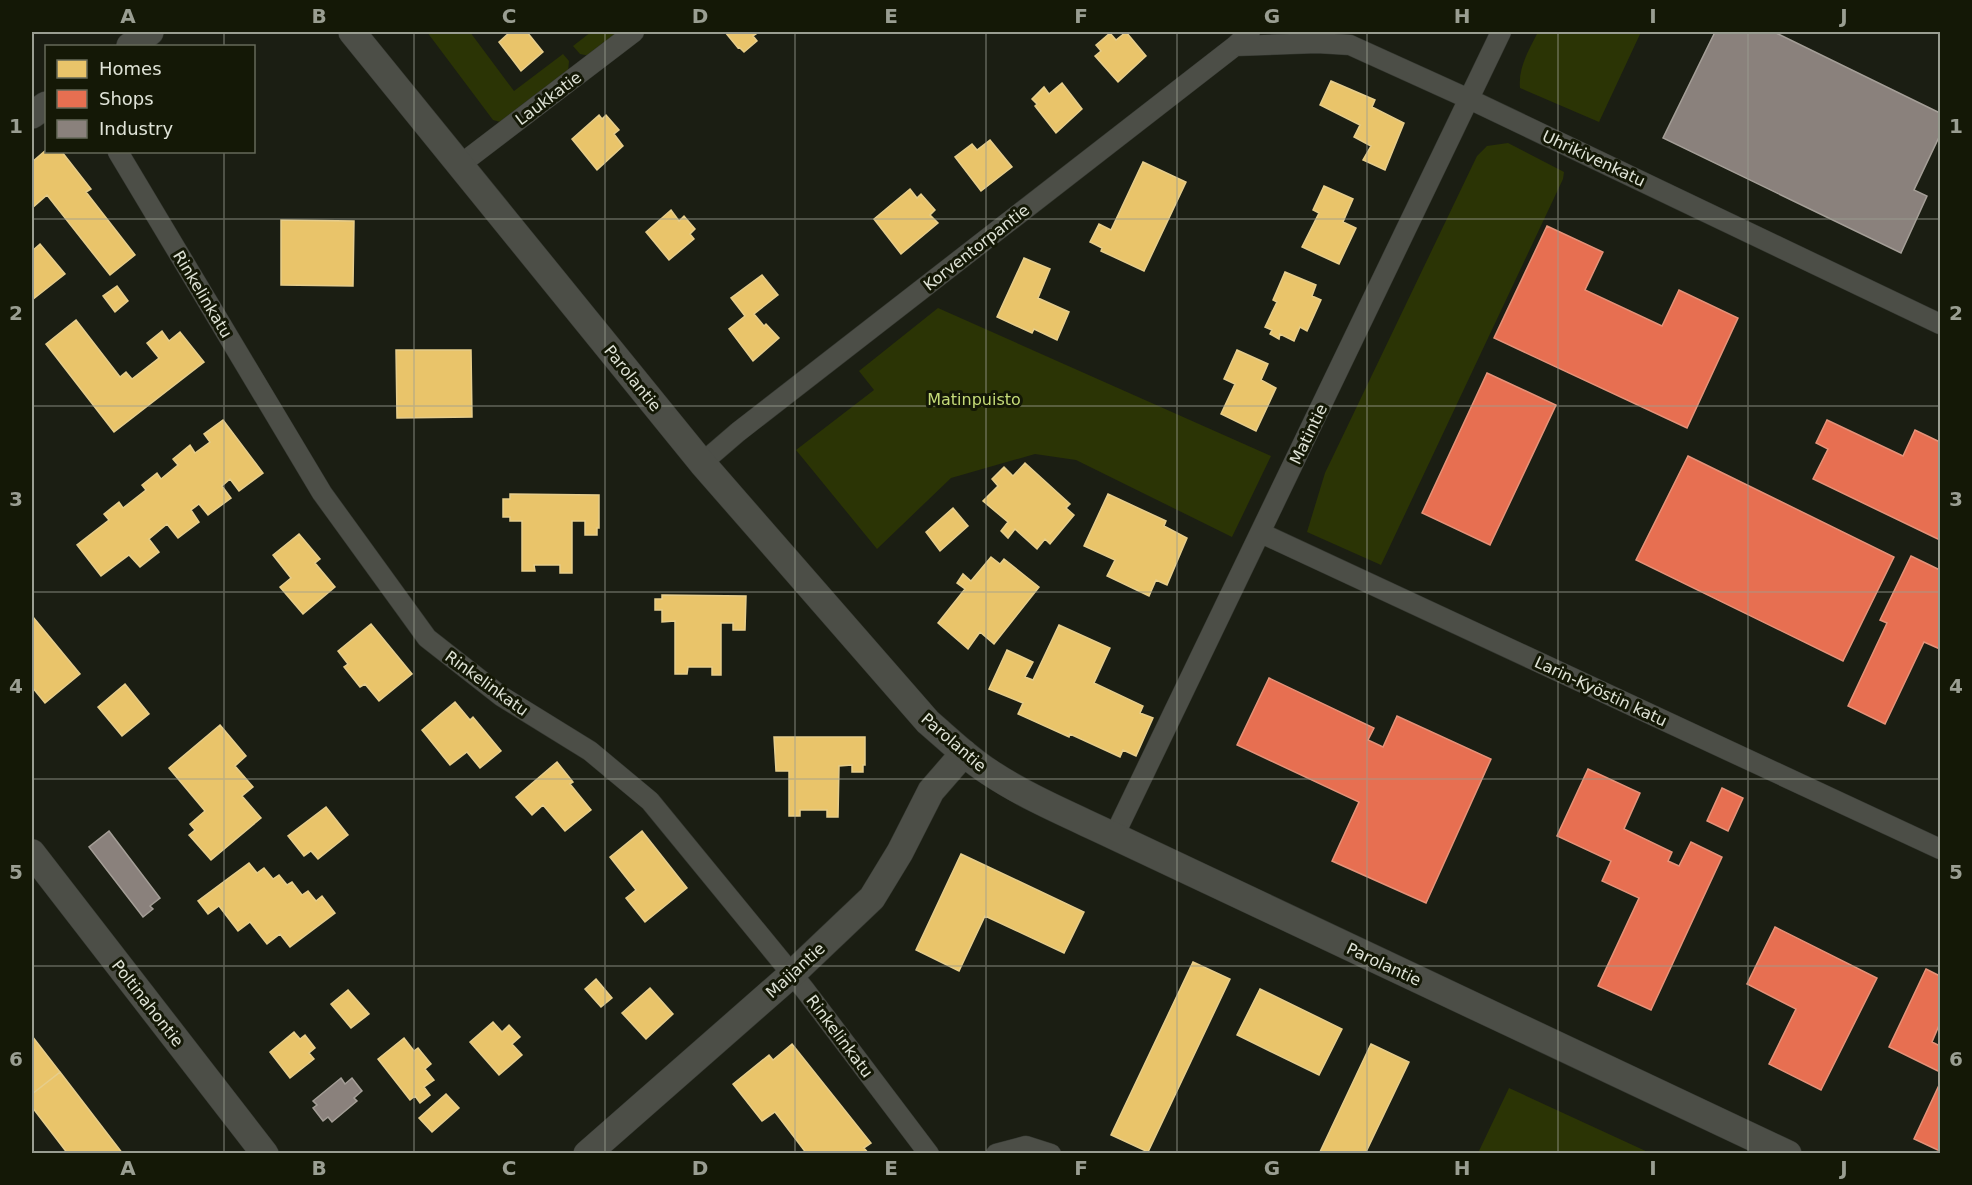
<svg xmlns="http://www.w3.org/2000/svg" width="1972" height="1185" font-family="'DejaVu Sans',sans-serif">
  <rect width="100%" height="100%" fill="#1b1e13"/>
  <path fill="#2b3405" d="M 427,32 L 470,32 L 514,91 L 563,54 L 569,61 L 568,72 L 504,123 L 493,120 Z
    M 591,32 L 620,32 L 590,56 L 580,54 L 573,46 Z
    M 1538,32 L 1641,32 L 1599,122 L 1520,88 C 1518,67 1529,50 1538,32 Z
    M 1508,143 L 1564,172 L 1563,179 L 1381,565 L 1307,532 L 1325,473 L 1477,156 L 1487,146 Z
    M 938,308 L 1271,456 L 1232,537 L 1076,460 L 1035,454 L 951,478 L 877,549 L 796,450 L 874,390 L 859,371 Z
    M 1509,1088 L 1650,1153 L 1478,1153 Z"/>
  <path fill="#e9c46a" stroke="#e6cd8b" stroke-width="1.5" d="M 510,32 L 527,32 L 543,52 L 521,71 L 499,42 Z
    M 725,32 L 759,32 L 753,36 L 757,41 L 744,52 L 739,47 L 738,48 Z
    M 1126,32 L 1146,56 L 1118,82 L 1095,56 L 1101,51 L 1096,45 L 1110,33 L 1116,40 Z
    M 1331,81 L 1375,100 L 1372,107 L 1404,123 L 1385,170 L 1363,160 L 1371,146 L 1354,137 L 1360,125 L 1320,105 Z
    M 1062,83 L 1082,109 L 1056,133 L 1035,106 L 1037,104 L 1032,99 L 1044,87 L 1049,94 Z
    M 599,115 L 602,119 L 606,115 L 619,130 L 614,134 L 623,146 L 597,170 L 572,139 Z
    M 990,140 L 1012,167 L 981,191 L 955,157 L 972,144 L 977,150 Z
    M 46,150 L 62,152 L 91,189 L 86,192 L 135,255 L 110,275 L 47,195 L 32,208 L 32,162 Z
    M 1143,162 L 1186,182 L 1144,271 L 1101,251 L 1102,248 L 1090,242 L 1099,224 L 1111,230 Z
    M 1324,186 L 1353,199 L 1343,222 L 1356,228 L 1339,264 L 1302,247 L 1319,213 L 1313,210 Z
    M 910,189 L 917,198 L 921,194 L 935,210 L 930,215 L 938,223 L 901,254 L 874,219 Z
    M 671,210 L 679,221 L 684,216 L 695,229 L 690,234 L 694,239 L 669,260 L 646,232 Z
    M 281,220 L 354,221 L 353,286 L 281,285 Z
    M 40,244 L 65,274 L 32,300 L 32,251 Z
    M 1024,258 L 1050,269 L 1038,298 L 1069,312 L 1057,340 L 1034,329 L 1032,333 L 997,317 Z
    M 1285,272 L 1316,285 L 1312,296 L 1321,300 L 1307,331 L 1300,327 L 1294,341 L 1280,334 L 1279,339 L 1270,334 L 1272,330 L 1265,327 L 1277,302 L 1273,300 Z
    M 762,275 L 778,295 L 754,314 L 764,326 L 766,324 L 779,338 L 753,361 L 729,329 L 745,316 L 731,298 Z
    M 117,286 L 128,301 L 115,312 L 103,296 Z
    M 76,320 L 120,377 L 126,372 L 132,379 L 159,358 L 147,343 L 162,331 L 169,341 L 180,332 L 204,362 L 114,432 L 46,344 Z
    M 396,350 L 471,350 L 472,417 L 397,418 Z
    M 1237,350 L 1268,364 L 1261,380 L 1276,388 L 1256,431 L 1221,414 L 1235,384 L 1224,379 Z
    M 223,420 L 263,473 L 239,491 L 230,479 L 222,486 L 231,498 L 208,515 L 199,504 L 191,510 L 199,522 L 178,538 L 167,524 L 149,539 L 159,552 L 140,567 L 129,555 L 101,576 L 77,545 L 109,520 L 104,514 L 119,502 L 123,508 L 146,490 L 142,485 L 157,473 L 161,479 L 178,465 L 173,459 L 190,445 L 195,453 L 210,442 L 204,434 Z
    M 1025,463 L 1070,504 L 1066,508 L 1074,515 L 1050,544 L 1045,539 L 1037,549 L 1015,529 L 1008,538 L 1001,531 L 1008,522 L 983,501 L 998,486 L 992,479 L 1004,467 L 1013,476 Z
    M 510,494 L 599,495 L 599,528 L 597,528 L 597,535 L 585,535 L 585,521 L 572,521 L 572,573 L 560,573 L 560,565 L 534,565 L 535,571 L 522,571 L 522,521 L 510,521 L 510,517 L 503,517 L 503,499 L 510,499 Z
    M 1108,494 L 1166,521 L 1164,526 L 1187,538 L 1167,585 L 1156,580 L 1149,596 L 1107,576 L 1115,560 L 1084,546 Z
    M 953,508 L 968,526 L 940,551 L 926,532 Z
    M 299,534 L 320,559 L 315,563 L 335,587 L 303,614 L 280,587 L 291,578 L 273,555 Z
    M 991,557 L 1000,564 L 1004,559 L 1039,587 L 994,644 L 980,632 L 968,649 L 938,623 L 965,589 L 957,583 L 963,574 L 971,581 Z
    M 662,595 L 746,596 L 745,630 L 733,630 L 733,623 L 721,623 L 721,675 L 712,675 L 712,667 L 688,667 L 687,674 L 675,674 L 675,621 L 662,622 L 662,610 L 655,610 L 655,599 L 662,599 Z
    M 33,617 L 80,674 L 45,703 L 32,687 Z
    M 371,624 L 412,674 L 379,701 L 365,684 L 360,687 L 344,667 L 348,664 L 338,651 Z
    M 1059,625 L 1110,648 L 1094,683 L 1143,706 L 1140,713 L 1153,718 L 1136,756 L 1123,750 L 1120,757 L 1070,734 L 1069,737 L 1018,714 L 1023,703 L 989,689 L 1007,650 L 1033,662 L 1025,677 L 1033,680 Z
    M 125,684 L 149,714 L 122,736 L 98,707 Z
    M 455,702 L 470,720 L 473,717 L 501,751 L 480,768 L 467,752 L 450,765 L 422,730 Z
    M 220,725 L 246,756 L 235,766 L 253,787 L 242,796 L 261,818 L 211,860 L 189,835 L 195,830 L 190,824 L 205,811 L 169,768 Z
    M 774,737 L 865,737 L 865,765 L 863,765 L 863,772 L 852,772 L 852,765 L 839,766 L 838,817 L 827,817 L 827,810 L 800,810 L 800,816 L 789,816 L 789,771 L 776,771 Z
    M 557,762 L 573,782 L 570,784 L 591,810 L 565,831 L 543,805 L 532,815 L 516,797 Z
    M 326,807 L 348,835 L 318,859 L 311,851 L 304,856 L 288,836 Z
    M 642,831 L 687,888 L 645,922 L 626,898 L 636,890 L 610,857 Z
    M 961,854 L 1084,912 L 1064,953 L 985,916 L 959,971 L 916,950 Z
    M 249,863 L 257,873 L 264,868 L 273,879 L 279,875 L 287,885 L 292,882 L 302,895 L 308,891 L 316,901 L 322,896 L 335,913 L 290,947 L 280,934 L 267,944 L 250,922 L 238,931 L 219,906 L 208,914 L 198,901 Z
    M 1193,962 L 1230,979 L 1148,1152 L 1111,1135 Z
    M 596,979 L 612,998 L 601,1007 L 585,989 Z
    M 650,988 L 673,1014 L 646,1039 L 622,1013 Z
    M 1260,989 L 1342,1029 L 1319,1075 L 1237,1035 Z
    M 348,990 L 369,1014 L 351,1028 L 331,1004 Z
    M 493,1022 L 502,1032 L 509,1025 L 520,1037 L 512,1044 L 522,1055 L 499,1075 L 470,1042 Z
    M 294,1032 L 300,1039 L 305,1035 L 315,1048 L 309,1053 L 314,1059 L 290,1078 L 270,1052 Z
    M 32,1036 L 60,1072 L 32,1094 Z
    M 404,1038 L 414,1051 L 418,1048 L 431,1064 L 425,1069 L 434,1080 L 424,1087 L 430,1095 L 420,1103 L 415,1096 L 410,1100 L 378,1059 Z
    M 792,1044 L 871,1143 L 864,1148 L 869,1154 L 807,1154 L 775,1112 L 762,1121 L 733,1084 L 769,1055 L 773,1060 Z
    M 1371,1044 L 1409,1062 L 1365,1154 L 1319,1154 Z
    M 60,1072 L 123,1154 L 68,1154 L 32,1107 L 32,1094 Z
    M 446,1094 L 459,1108 L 432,1132 L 419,1118 Z"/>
  <path fill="#e76f51" stroke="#e59279" stroke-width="1.5" d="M 1547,226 L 1603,252 L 1585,290 L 1662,326 L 1679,290 L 1738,318 L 1687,428 L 1494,338 Z
    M 1487,373 L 1556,405 L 1490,545 L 1422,513 Z
    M 1827,420 L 1903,456 L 1915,430 L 1940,442 L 1940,540 L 1813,479 L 1828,449 L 1816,443 Z
    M 1688,456 L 1894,557 L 1843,661 L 1636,560 Z
    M 1911,556 L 1940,570 L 1940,649 L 1924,642 L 1885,724 L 1848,706 L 1887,623 L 1880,620 Z
    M 1269,678 L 1374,728 L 1368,740 L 1383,747 L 1397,716 L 1491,759 L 1426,903 L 1332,861 L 1359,802 L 1237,745 Z
    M 1588,769 L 1640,793 L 1624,829 L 1672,852 L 1668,861 L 1679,866 L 1691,842 L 1722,857 L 1651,1010 L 1598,986 L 1639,898 L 1602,881 L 1611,861 L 1557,836 Z
    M 1722,788 L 1743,798 L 1728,831 L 1707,821 Z
    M 1775,927 L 1877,978 L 1821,1090 L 1769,1064 L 1796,1009 L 1747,984 Z
    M 1926,969 L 1940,976 L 1940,1023 L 1932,1042 L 1940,1046 L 1940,1072 L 1889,1047 Z
    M 1940,1083 L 1940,1151 L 1914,1139 Z"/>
  <path fill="#8a817c" stroke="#a49e97" stroke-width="1.5" d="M 1715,32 L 1774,32 L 1940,113 L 1940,135 L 1914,190 L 1927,196 L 1901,253 L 1663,138 Z
    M 109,831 L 160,898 L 150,906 L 153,909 L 143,917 L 89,847 Z
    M 341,1078 L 345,1084 L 352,1078 L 362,1091 L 354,1098 L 357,1101 L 332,1122 L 328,1117 L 323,1121 L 313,1108 L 317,1105 L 313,1101 Z"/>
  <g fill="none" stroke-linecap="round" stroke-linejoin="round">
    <defs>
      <path id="street" d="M 1235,46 L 1317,43 L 1350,45 L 1469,99 L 1940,324
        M 118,152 L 322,493 L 427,638 L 501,696 L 590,751 L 650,801 L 805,990 L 929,1154
        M 461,164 L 634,32
        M 702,463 L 738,432 L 1235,46 L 1250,32
        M 1261,533 L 1940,849
        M 1114,836 L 1501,32
        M 996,1154 L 1026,1146 L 1051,1154"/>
      <path id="secondary" d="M 352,32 L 702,463 L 928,722 C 948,739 967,758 989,772 C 1028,798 1072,816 1114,836 L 1788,1154
        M 130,46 L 150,32
        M 32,115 L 46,105
        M 32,853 L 265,1154
        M 587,1154 L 792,974 L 872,898 L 900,852 L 931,791 L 964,753"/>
    </defs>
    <use href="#street" stroke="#343730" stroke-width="21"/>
    <use href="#secondary" stroke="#343730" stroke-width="28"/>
    <use href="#street" stroke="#4c4e47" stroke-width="20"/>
    <use href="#secondary" stroke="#4c4e47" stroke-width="27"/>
  </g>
  <path fill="none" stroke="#9a9e92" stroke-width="1.5" stroke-opacity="0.55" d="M 224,32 L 224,46M 414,32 L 414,1154M 605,32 L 605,1154M 795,32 L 795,1154M 986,32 L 986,1154M 1177,32 L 1177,1154M 1367,32 L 1367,1154M 1558,32 L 1558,1154M 1748,32 L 1748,1154M 224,152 L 224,1154M 32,219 L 1940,219M 32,406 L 1940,406M 32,592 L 1940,592M 32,779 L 1940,779M 32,966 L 1940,966"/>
  <g text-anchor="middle" stroke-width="6" stroke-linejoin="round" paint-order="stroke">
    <g font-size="16" fill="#dfe3d7" stroke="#141806">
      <text transform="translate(548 98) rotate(-37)" y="6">Laukkatie</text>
      <text transform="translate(1594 158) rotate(25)" y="6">Uhrikivenkatu</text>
      <text transform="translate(976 247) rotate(-38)" y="6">Korventorpantie</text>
      <text transform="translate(203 294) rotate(59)" y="6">Rinkelinkatu</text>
      <text transform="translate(633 378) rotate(51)" y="6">Parolantie</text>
      <text transform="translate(1308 434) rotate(-64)" y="6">Matintie</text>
      <text transform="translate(487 683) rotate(36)" y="6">Rinkelinkatu</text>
      <text transform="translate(1601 691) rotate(25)" y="6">Larin-Kyöstin katu</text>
      <text transform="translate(954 742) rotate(41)" y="6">Parolantie</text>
      <text transform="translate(1384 964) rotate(25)" y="6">Parolantie</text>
      <text transform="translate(795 970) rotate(-42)" y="6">Maijantie</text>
      <text transform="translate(148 1003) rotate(52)" y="6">Poltinahontie</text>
      <text transform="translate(840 1036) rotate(53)" y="6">Rinkelinkatu</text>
    </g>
    <g font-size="16" fill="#c5db78" stroke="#141806">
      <text x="974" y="405">Matinpuisto</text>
    </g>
  </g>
  <rect width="1972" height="1185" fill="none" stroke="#141806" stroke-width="66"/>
  <rect x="45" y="45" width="210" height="108" fill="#141806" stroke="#65695a" stroke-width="1.5"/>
  <rect x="57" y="60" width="30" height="18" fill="#e9c46a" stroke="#65695a" stroke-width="1.5"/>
  <text x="99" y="75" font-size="18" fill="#dfe3d7">Homes</text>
  <rect x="57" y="90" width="30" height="18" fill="#e76f51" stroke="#65695a" stroke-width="1.5"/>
  <text x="99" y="105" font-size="18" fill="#dfe3d7">Shops</text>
  <rect x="57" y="120" width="30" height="18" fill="#8a817c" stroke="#65695a" stroke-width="1.5"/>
  <text x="99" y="135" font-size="18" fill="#dfe3d7">Industry</text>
  <rect x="33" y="33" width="1906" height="1119" fill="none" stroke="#9a9e92" stroke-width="2"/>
  <g font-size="20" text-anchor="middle" font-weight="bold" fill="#9a9e92">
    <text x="128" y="23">A</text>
    <text x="319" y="23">B</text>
    <text x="509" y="23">C</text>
    <text x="700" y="23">D</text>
    <text x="891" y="23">E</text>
    <text x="1081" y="23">F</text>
    <text x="1272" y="23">G</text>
    <text x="1462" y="23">H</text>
    <text x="1653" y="23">I</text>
    <text x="1844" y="23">J</text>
    <text x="16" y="133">1</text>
    <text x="1956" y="133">1</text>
    <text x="16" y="320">2</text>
    <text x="1956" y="320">2</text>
    <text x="16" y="506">3</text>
    <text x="1956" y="506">3</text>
    <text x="16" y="693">4</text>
    <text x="1956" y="693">4</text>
    <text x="16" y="879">5</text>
    <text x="1956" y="879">5</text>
    <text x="16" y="1066">6</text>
    <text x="1956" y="1066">6</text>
    <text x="128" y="1175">A</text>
    <text x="319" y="1175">B</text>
    <text x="509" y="1175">C</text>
    <text x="700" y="1175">D</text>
    <text x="891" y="1175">E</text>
    <text x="1081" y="1175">F</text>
    <text x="1272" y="1175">G</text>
    <text x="1462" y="1175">H</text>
    <text x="1653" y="1175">I</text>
    <text x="1844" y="1175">J</text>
  </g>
</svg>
